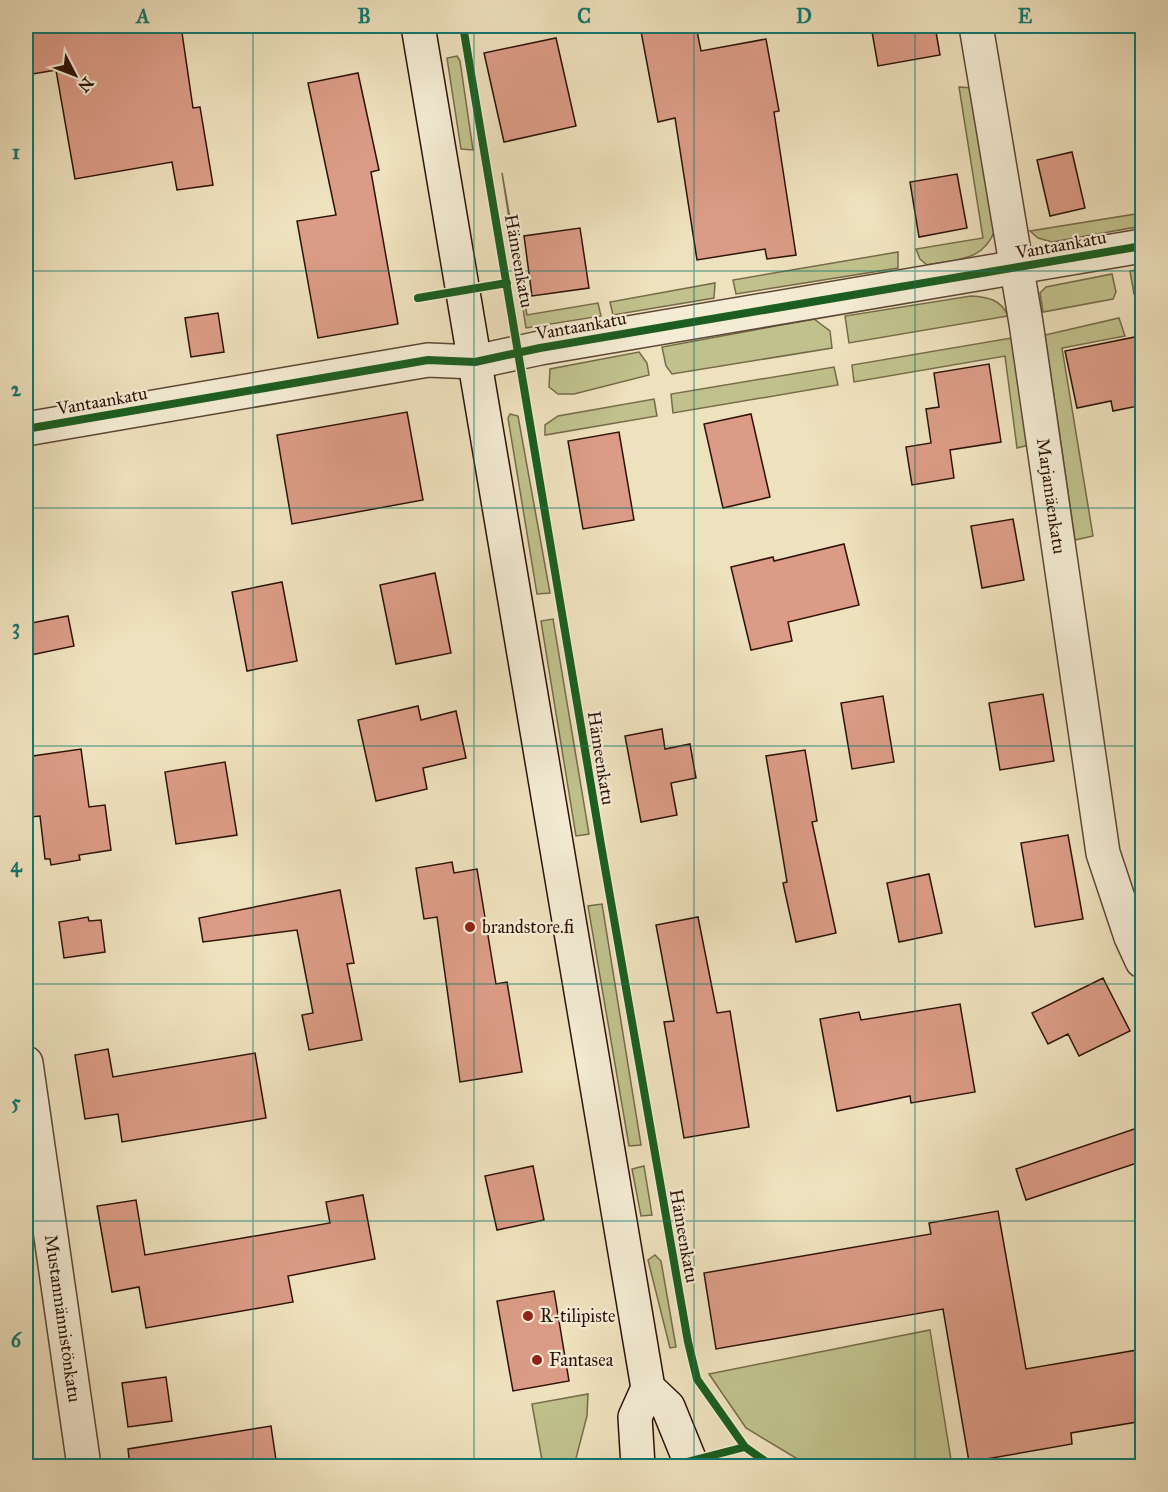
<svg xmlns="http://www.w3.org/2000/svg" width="1168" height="1492" font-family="'IM FELL Great Primer',serif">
  <rect width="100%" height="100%" fill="#eee1bd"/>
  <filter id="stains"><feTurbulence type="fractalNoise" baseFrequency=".00333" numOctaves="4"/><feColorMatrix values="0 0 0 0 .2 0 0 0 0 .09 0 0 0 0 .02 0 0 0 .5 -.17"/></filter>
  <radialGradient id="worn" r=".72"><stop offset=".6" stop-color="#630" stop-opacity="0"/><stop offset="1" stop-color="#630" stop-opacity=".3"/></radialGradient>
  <path fill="#c0c18c" stroke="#766a4a" stroke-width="1.5" d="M 457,56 L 460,61 L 473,150 L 461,149 L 447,58 Z
    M 959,87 L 974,88 L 995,230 C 983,262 957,259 927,265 L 920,259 L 916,249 L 983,238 Z
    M 502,173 L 527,315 L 598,303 L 601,316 L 526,328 Z
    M 1142,213 L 1142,226 L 1052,242 L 1038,238 L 1030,231 Z
    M 898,252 L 898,268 L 736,294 L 733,280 Z
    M 1142,269 L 1142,292 L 1134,294 L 1130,271 Z
    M 1112,274 L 1116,292 L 1113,299 L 1043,312 L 1040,293 L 1046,287 Z
    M 715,283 L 714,298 L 613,315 L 610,302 Z
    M 971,296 C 987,297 1001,299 1008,316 L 849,343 L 845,316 Z
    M 1119,318 L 1125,336 L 1062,348 L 1093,536 L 1075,540 L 1045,335 Z
    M 814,319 L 830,331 L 832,348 L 672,374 L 666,366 L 662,347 Z
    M 1011,338 L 1029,445 L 1017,448 L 1005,356 L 854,382 L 852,365 Z
    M 639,352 L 647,363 L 649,375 L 574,394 L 558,394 L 549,387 L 550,369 Z
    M 834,367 L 838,385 L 673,413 L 671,394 Z
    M 654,399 L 657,416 L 545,435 L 545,425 L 558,416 Z
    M 510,414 L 518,416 L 550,593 L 537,594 L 508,418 Z
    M 553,619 L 589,834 L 576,836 L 541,621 Z
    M 602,904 L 641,1145 L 629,1146 L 588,906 Z
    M 644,1166 L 652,1215 L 641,1216 L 632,1169 Z
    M 655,1255 L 661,1261 L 676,1347 L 670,1348 L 648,1260 Z
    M 930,1330 L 952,1466 L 809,1466 L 746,1428 L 709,1374 Z
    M 588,1394 L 587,1416 L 574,1466 L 543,1466 L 532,1404 Z"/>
  <path fill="#db9b86" stroke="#2d1208" stroke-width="1.5" d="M 26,26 L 181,26 L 193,108 L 200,107 L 213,185 L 177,190 L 172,162 L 75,179 L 56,70 L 26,75 Z
    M 640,26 L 696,26 L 701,51 L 766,39 L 779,111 L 774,112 L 796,255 L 767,259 L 765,249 L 697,260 L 675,118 L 658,122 Z
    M 871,26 L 935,26 L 940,55 L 878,66 Z
    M 556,38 L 576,126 L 504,142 L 484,53 Z
    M 358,73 L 379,170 L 371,172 L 398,324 L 318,338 L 297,221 L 336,215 L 308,83 Z
    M 1072,152 L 1085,208 L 1050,216 L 1037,160 Z
    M 957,174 L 967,228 L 919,237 L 910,182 Z
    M 580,228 L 589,288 L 532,296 L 524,236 Z
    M 218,313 L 224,352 L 191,357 L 185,318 Z
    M 1135,337 L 1137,347 L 1143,346 L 1143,405 L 1113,411 L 1111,401 L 1077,408 L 1065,351 Z
    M 989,364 L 1001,442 L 950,450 L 954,478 L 912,485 L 906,447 L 931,443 L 926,409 L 939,407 L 934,373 Z
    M 407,412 L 423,500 L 292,524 L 277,435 Z
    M 751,414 L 770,497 L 723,508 L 704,424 Z
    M 619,432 L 634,520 L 583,529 L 568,441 Z
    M 1013,519 L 1024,580 L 982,588 L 971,526 Z
    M 844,544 L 859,605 L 788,622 L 792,641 L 751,650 L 731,567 L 773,557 L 774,561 Z
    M 435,573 L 451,653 L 396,664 L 380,585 Z
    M 282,582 L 297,661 L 247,671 L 232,592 Z
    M 68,616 L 74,646 L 26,656 L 26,624 Z
    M 1043,694 L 1054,761 L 1000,770 L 989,703 Z
    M 883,696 L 894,762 L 852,769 L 841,703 Z
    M 418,706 L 421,720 L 456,711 L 466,758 L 423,768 L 427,789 L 376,801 L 358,720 Z
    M 662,729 L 665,749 L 690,744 L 696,778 L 671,783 L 677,815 L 641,822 L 625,736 Z
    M 81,749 L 89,807 L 105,805 L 111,850 L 79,855 L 80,860 L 51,865 L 50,859 L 45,859 L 40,816 L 31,817 L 26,757 Z
    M 805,750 L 817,821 L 812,822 L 836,933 L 796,942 L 783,883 L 787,882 L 766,756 Z
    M 225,762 L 237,835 L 176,844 L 165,772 Z
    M 1068,835 L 1083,919 L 1035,927 L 1021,843 Z
    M 452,862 L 454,873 L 477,869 L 496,984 L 507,982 L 522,1072 L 460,1082 L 437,917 L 424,919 L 416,868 Z
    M 929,874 L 942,933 L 899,942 L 887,883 Z
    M 340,890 L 354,963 L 347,964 L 362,1040 L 309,1050 L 302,1015 L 313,1013 L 297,930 L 203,942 L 199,918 Z
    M 88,917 L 89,921 L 101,920 L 105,952 L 64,958 L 59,922 Z
    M 698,917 L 717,1013 L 730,1011 L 749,1127 L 684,1138 L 664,1022 L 674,1021 L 656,925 Z
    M 1103,978 L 1130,1031 L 1079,1056 L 1068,1034 L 1048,1044 L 1032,1013 Z
    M 960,1004 L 975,1092 L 911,1103 L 910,1096 L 837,1111 L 820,1019 L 859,1012 L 861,1020 Z
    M 108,1049 L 113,1077 L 255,1053 L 266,1118 L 122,1142 L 118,1114 L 85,1119 L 75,1055 Z
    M 1143,1126 L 1143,1161 L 1026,1200 L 1016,1169 Z
    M 533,1166 L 544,1220 L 497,1230 L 485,1176 Z
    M 363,1195 L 375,1259 L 288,1276 L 293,1302 L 146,1328 L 139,1287 L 112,1292 L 97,1206 L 136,1200 L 145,1255 L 330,1223 L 326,1202 Z
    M 998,1211 L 1026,1369 L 1143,1349 L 1143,1421 L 1071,1433 L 1072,1444 L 969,1462 L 943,1309 L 716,1349 L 704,1273 L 931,1234 L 929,1223 Z
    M 554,1291 L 569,1381 L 513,1391 L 497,1301 Z
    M 166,1377 L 172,1421 L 128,1427 L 122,1383 Z
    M 271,1426 L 277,1467 L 130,1467 L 128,1449 Z"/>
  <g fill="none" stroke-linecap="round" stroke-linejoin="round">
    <defs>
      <g id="street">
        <path id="s1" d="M 976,26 L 1026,323 L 1103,853 L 1131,937 L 1142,961"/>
        <path d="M 26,429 L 428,360 L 475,362 L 540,348 L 1142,246"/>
        <path id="s2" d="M 26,1063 L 84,1466"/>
      </g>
      <path id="secondary" d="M 418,26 L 648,1388 L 635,1417 L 638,1466
        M 648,1388 L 668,1407 L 692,1466"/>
    </defs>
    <use href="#street" stroke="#5d4635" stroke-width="36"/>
    <use href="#secondary" stroke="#2d1208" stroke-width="36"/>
    <use href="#street" stroke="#f4ecd4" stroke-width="33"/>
    <use href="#secondary" stroke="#f4ecd4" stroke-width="33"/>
    <defs>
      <path id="cycleway" d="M 463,26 L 601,845 L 688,1342 L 697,1379 L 745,1447 L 772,1466
        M 418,298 L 507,283
        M 26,429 L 428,360 L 475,362 L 540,348 L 1142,246
        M 671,1466 L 745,1447"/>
    </defs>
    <use href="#cycleway" stroke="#f4ecd4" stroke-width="11"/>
    <use href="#cycleway" stroke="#1b5e20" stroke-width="8"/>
  </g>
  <path fill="none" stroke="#0f766e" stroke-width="1.5" stroke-opacity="0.55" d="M 253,26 L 253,1466M 474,26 L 474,1466M 694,26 L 694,1466M 915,26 L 915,1466M 26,271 L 1142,271M 26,508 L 1142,508M 26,746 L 1142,746M 26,984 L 1142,984M 26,1221 L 1142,1221"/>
  <g fill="#8f2418" stroke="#f4ecd4" stroke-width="2">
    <circle cx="470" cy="927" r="6"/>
    <circle cx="528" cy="1316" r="6"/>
    <circle cx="537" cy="1360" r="6"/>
  </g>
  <g text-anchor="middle" stroke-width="4.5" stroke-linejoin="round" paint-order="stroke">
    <g font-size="18" fill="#2d1208" stroke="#f4ecd4">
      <text transform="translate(1061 245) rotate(-10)" y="6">Vantaankatu</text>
      <text transform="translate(519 261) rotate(80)" y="6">Hämeenkatu</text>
      <text transform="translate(581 326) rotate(-10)" y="6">Vantaankatu</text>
      <text transform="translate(102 401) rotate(-10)" y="6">Vantaankatu</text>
      <text dy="6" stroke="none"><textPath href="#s1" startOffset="476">Marjamäenkatu</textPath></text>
      <text transform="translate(601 758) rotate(81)" y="6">Hämeenkatu</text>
      <text transform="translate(684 1236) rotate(80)" y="6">Hämeenkatu</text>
      <text dy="6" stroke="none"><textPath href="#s2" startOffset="258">Mustanmännistönkatu</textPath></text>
    </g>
    <g font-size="18" fill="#2d1208" stroke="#f4ecd4" text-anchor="start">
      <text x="482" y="933">brandstore.fi</text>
      <text x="540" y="1322">R-tilipiste</text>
      <text x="549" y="1366">Fantasea</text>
    </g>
  </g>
  <rect width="1168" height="1492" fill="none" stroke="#eee1bd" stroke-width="66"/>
  <g transform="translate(75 75) rotate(132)" stroke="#f4ecd4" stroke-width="4.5" paint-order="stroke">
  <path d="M0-4.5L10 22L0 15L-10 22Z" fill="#2d1208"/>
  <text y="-9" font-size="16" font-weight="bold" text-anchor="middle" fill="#2d1208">N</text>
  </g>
  <rect x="33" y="33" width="1102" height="1426" fill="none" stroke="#0f766e" stroke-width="2"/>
  <g font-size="20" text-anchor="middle" font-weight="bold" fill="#0f766e">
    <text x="143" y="23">A</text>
    <text x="364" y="23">B</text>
    <text x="584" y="23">C</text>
    <text x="804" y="23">D</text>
    <text x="1025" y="23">E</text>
    <text x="16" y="159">1</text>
    <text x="16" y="396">2</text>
    <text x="16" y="634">3</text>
    <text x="16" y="872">4</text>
    <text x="16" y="1109">5</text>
    <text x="16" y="1347">6</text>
  </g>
  <rect width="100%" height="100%" filter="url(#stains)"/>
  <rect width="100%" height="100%" fill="url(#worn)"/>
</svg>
